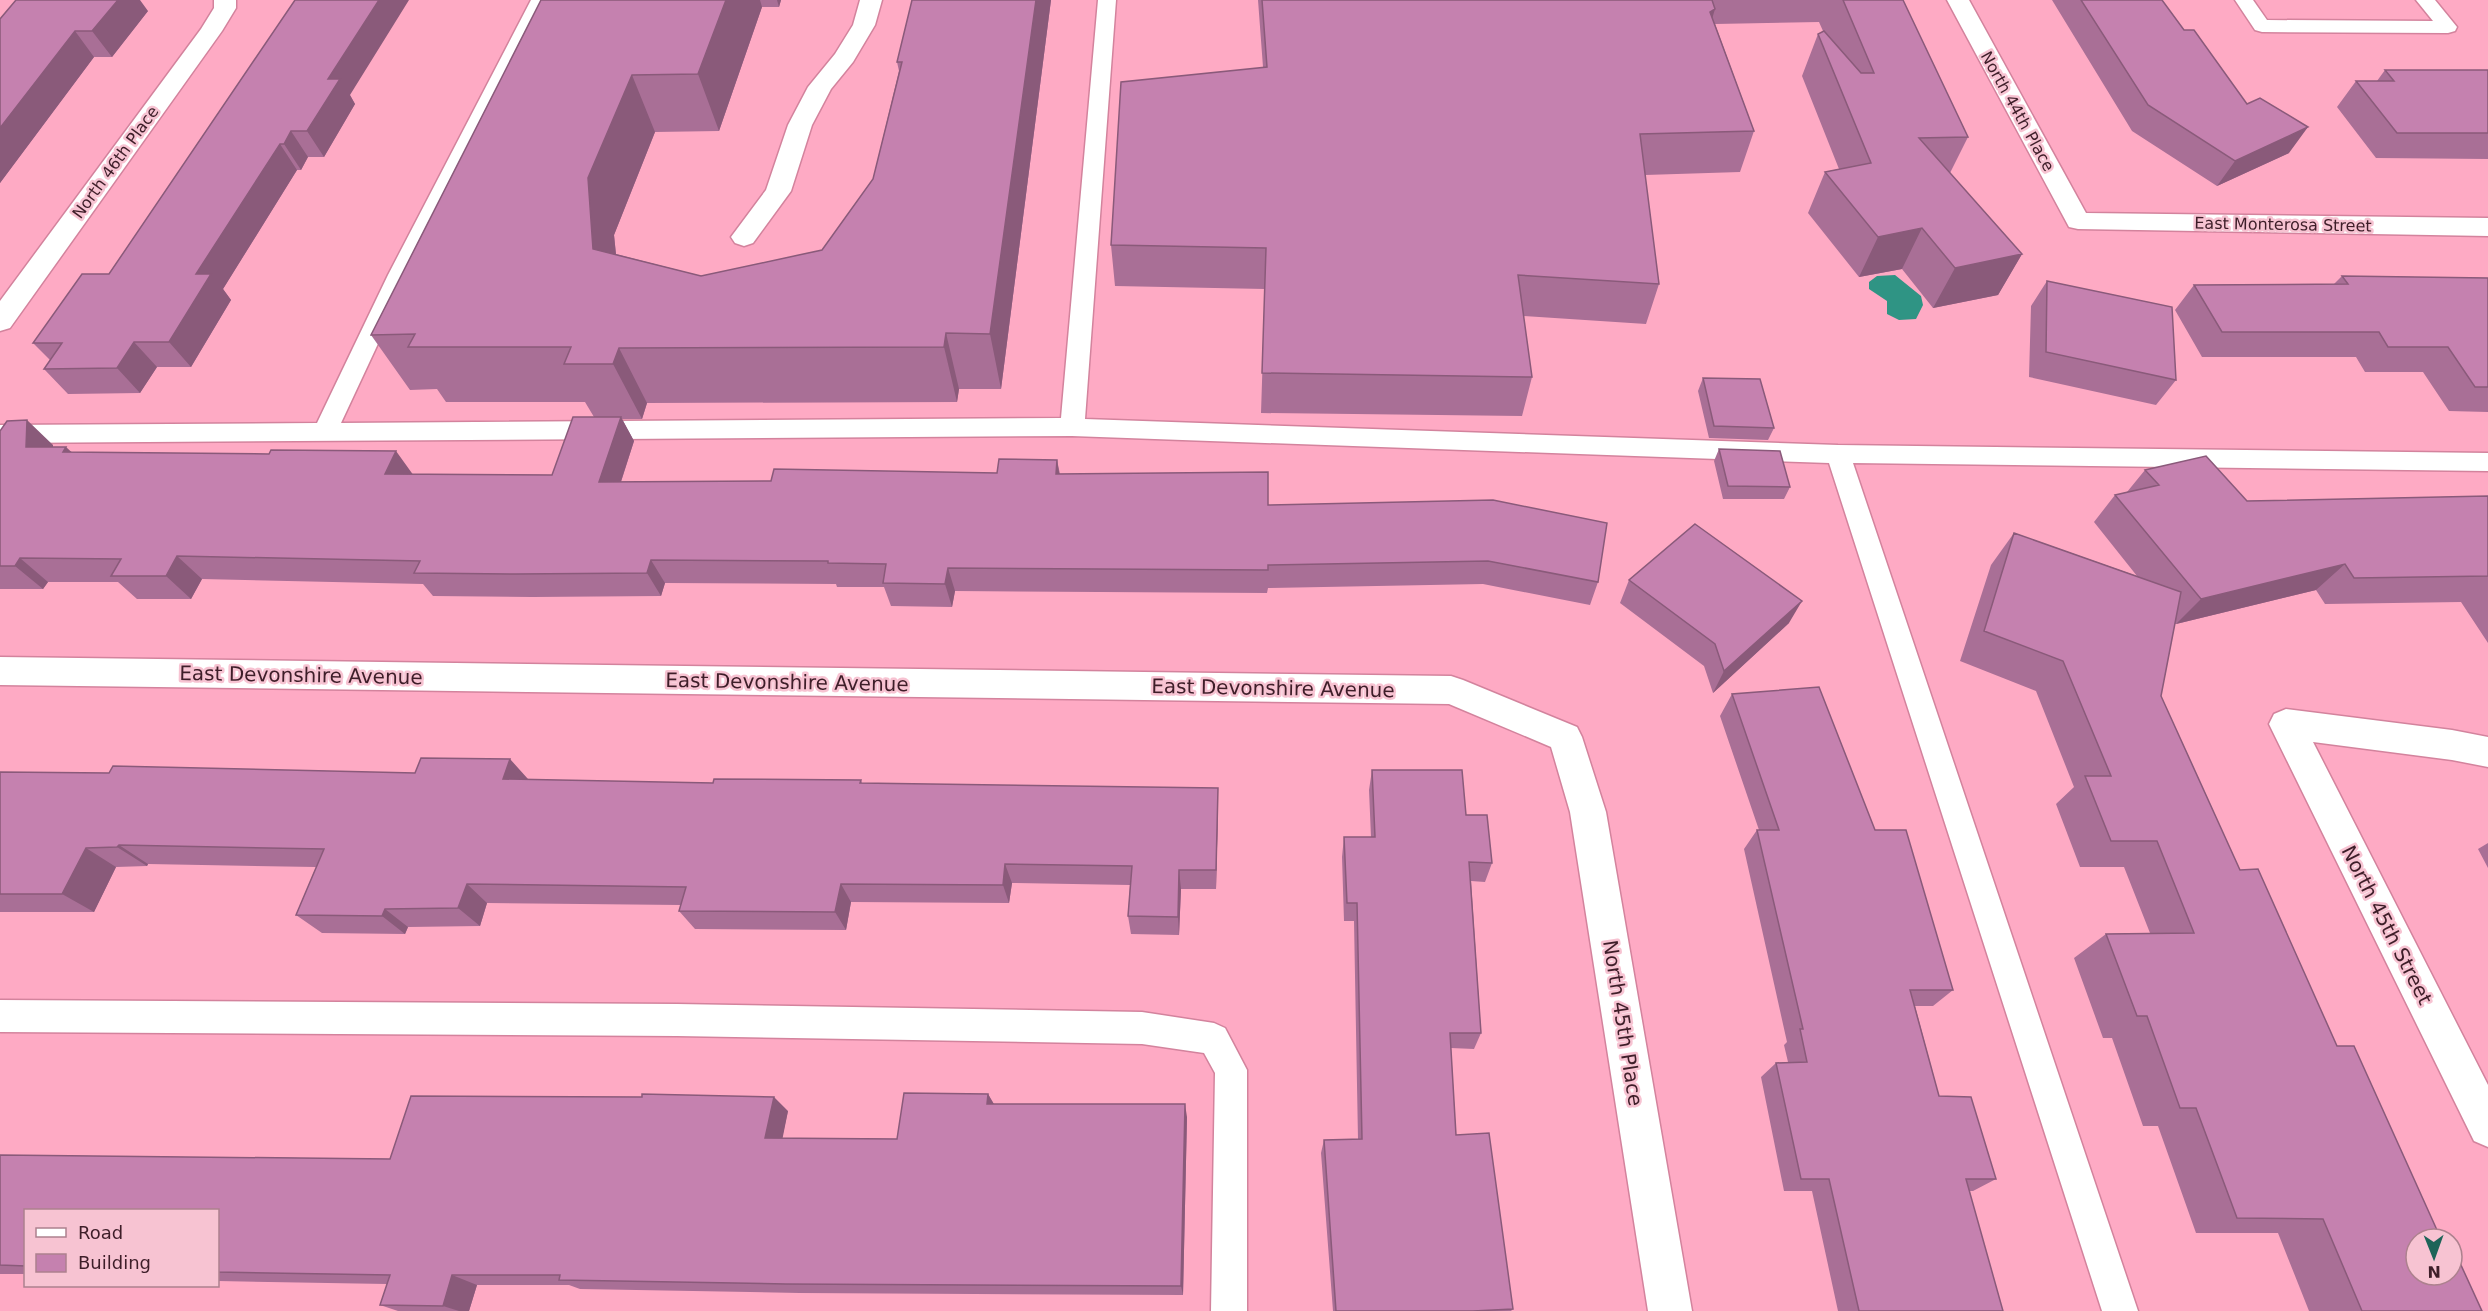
<svg xmlns="http://www.w3.org/2000/svg" width="2488" height="1311" font-family="'DejaVu Sans',sans-serif">
  <rect width="100%" height="100%" fill="#feaac4"/>
  <path fill="#2f9484" d="M 1895,275 L 1921,296 L 1923,305 L 1916,319 L 1899,320 L 1887,314 L 1887,301 L 1869,289 L 1869,282 L 1877,276 Z"/>
  <g fill="none" stroke-linecap="round" stroke-linejoin="round">
    <defs>
      <path id="lane" d="M 531,0 L 549,0 L 410,275 L 341,423 L 1061,418 L 1098,0 L 1116,0 L 1085,419 L 1838,445 L 2488,453 L 2488,471 L 1853,463 L 2138,1311 L 2102,1311 L 1829,463 L 1072,436 L 0,443 L 0,425 L 317,423 L 388,275 Z
        M 2235,0 L 2253,0 L 2267,20 L 2433,21 L 2416,0 L 2435,0 L 2457,27 L 2455,31 L 2448,33 L 2262,32 L 2255,30 Z
        M 0,1000 L 677,1004 L 1142,1012 L 1214,1023 L 1225,1028 L 1247,1070 L 1247,1311 L 1211,1311 L 1215,1073 L 1204,1053 L 1142,1044 L 677,1036 L 0,1032 Z"/>
      <path id="street" d="M 214,0 L 236,0 L 236,8 L 222,31 L 10,328 L 0,331 L 0,301 L 201,29 L 214,8 Z
        M 860,0 L 882,0 L 875,25 L 853,62 L 831,89 L 812,125 L 791,191 L 753,243 L 744,246 L 735,243 L 731,237 L 766,190 L 788,125 L 808,87 L 835,54 L 853,25 Z
        M 1947,0 L 1969,0 L 2086,213 L 2488,218 L 2488,236 L 2078,229 L 2069,227 Z
        M 0,657 L 1451,676 L 1463,680 L 1577,727 L 1582,737 L 1606,812 L 1692,1311 L 1648,1311 L 1570,812 L 1551,747 L 1449,704 L 0,685 Z
        M 2286,709 L 2452,730 L 2488,737 L 2488,767 L 2452,760 L 2313,742 L 2488,1085 L 2488,1147 L 2474,1141 L 2269,724 L 2274,714 Z"/>
    </defs>
    <use href="#lane" stroke="#d3839d" stroke-width="3"/>
    <use href="#street" stroke="#d3839d" stroke-width="3"/>
    <use href="#lane" fill="#fff" fill-rule="evenodd"/>
    <use href="#street" fill="#fff" fill-rule="evenodd"/>
  </g>
  <path fill="#a96f96" d="M 295,0 L 355,104 L 324,157 L 308,157 L 301,170 L 297,170 L 223,289 L 231,300 L 191,367 L 157,367 L 140,393 L 68,394 L 44,369 L 50,360 L 33,343 L 109,274 Z
    M 541,0 L 781,0 L 779,7 L 762,7 L 719,131 L 655,132 L 614,235 L 616,254 L 701,276 L 822,250 L 873,179 L 899,71 L 897,62 L 912,0 L 1051,0 L 1001,389 L 959,389 L 957,402 L 647,403 L 642,419 L 622,419 L 634,441 L 621,482 L 771,481 L 997,473 L 1057,460 L 1060,474 L 1268,505 L 1598,582 L 1590,605 L 1483,584 L 1268,588 L 1267,593 L 955,591 L 952,607 L 891,606 L 884,587 L 837,587 L 836,584 L 665,583 L 661,596 L 532,597 L 433,596 L 423,584 L 202,579 L 191,599 L 137,599 L 118,582 L 48,582 L 43,589 L 0,589 L 0,431 L 53,445 L 53,447 L 72,452 L 413,474 L 552,475 L 594,417 L 585,402 L 446,402 L 437,389 L 410,390 L 371,335 Z
    M 1258,0 L 1904,0 L 1903,1 L 1968,137 L 1950,173 L 2022,254 L 1998,295 L 1933,308 L 1902,269 L 1859,277 L 1808,213 L 1825,172 L 1839,169 L 1802,76 L 1818,34 L 1823,31 L 1819,22 L 1715,24 L 1754,131 L 1740,172 L 1645,175 L 1659,284 L 1646,324 L 1523,316 L 1532,377 L 1522,416 L 1261,413 L 1265,289 L 1115,286 L 1111,245 L 1263,67 Z
    M 2052,0 L 2162,0 L 2184,30 L 2289,153 L 2217,186 L 2132,131 Z
    M 148,11 L 112,57 L 94,57 L 0,183 L 0,19 Z
    M 2385,70 L 2488,70 L 2488,159 L 2376,158 L 2337,107 L 2356,81 L 2377,81 Z
    M 2342,276 L 2488,278 L 2488,412 L 2449,411 L 2423,372 L 2365,372 L 2356,357 L 2202,357 L 2175,310 L 2194,285 L 2334,284 Z
    M 2047,281 L 2176,380 L 2156,405 L 2029,377 L 2031,306 Z
    M 1703,378 L 1774,428 L 1768,440 L 1709,438 L 1698,391 Z
    M 1719,449 L 1790,487 L 1784,499 L 1723,499 L 1714,461 Z
    M 2145,470 L 2247,501 L 2488,496 L 2488,643 L 2461,602 L 2325,604 L 2316,590 L 2176,624 L 2175,624 L 2161,696 L 2240,870 L 2416,1239 L 2482,1311 L 2309,1311 L 2278,1233 L 2196,1233 L 2158,1126 L 2143,1126 L 2112,1038 L 2103,1038 L 2074,958 L 2106,934 L 2150,933 L 2124,867 L 2080,867 L 2056,804 L 2074,787 L 2036,691 L 1960,661 L 1991,565 L 2014,533 L 2137,576 L 2094,522 L 2115,495 L 2127,492 Z
    M 1629,580 L 1789,623 L 1713,693 L 1704,666 L 1620,603 Z
    M 1732,694 L 1875,830 L 1953,990 L 1933,1006 L 1915,1006 L 1939,1096 L 1996,1179 L 1973,1191 L 1969,1191 L 2003,1311 L 1838,1311 L 1812,1191 L 1784,1191 L 1761,1077 L 1776,1063 L 1788,1062 L 1784,1045 L 1787,1042 L 1744,849 L 1757,830 L 1759,830 L 1720,716 Z
    M 1372,770 L 1466,815 L 1492,863 L 1485,882 L 1471,881 L 1481,1033 L 1474,1049 L 1451,1048 L 1456,1135 L 1513,1309 L 1511,1311 L 1333,1311 L 1321,1153 L 1324,1140 L 1358,1139 L 1354,921 L 1344,921 L 1342,857 L 1344,837 L 1371,837 L 1369,790 Z
    M 0,772 L 713,783 L 861,780 L 862,783 L 1218,808 L 1216,889 L 1181,889 L 1179,935 L 1131,934 L 1128,916 L 1130,885 L 1012,883 L 1009,903 L 851,902 L 846,930 L 695,929 L 679,911 L 681,905 L 487,903 L 480,926 L 408,927 L 405,934 L 322,933 L 296,915 L 316,867 L 148,864 L 147,866 L 116,867 L 94,912 L 0,912 Z
    M 2488,843 L 2488,868 L 2478,849 Z
    M 988,1094 L 994,1104 L 1187,1117 L 1183,1295 L 800,1293 L 580,1289 L 569,1285 L 477,1285 L 469,1311 L 398,1311 L 380,1305 L 387,1284 L 218,1281 L 218,1210 L 26,1210 L 26,1274 L 0,1274 L 0,1155 L 390,1159 L 788,1111 L 782,1138 L 897,1139 Z"/>
  <path fill="#8a5a7a" d="M 118,0 L 140,0 L 148,11 L 112,57 L 92,31 Z
    M 379,0 L 409,0 L 350,95 L 355,104 L 324,157 L 307,131 L 328,79 Z
    M 726,0 L 760,0 L 762,7 L 719,131 L 698,74 Z
    M 777,0 L 781,0 L 779,7 Z
    M 1036,0 L 1051,0 L 1001,389 L 990,334 Z
    M 1715,9 L 1703,50 L 1710,12 Z
    M 75,31 L 94,57 L 0,183 L 0,128 Z
    M 632,75 L 655,132 L 614,235 L 621,305 L 593,249 L 588,178 Z
    M 2308,127 L 2289,153 L 2217,186 L 2235,161 Z
    M 291,131 L 308,157 L 301,170 L 284,144 Z
    M 280,144 L 297,170 L 223,289 L 231,300 L 191,367 L 169,342 L 196,274 Z
    M 1922,228 L 1902,269 L 1859,277 L 1878,237 Z
    M 2022,254 L 1998,295 L 1933,308 L 1955,268 Z
    M 946,333 L 959,389 L 957,402 L 944,347 Z
    M 134,342 L 157,367 L 140,393 L 117,368 Z
    M 619,348 L 647,403 L 642,419 L 613,364 Z
    M 621,417 L 634,441 L 613,506 L 599,482 Z
    M 27,420 L 53,445 L 53,471 L 26,447 Z
    M 66,447 L 92,471 L 63,452 Z
    M 396,451 L 414,476 L 385,474 Z
    M 1057,460 L 1061,484 L 1056,474 Z
    M 177,556 L 202,579 L 191,599 L 166,576 Z
    M 20,558 L 48,582 L 43,589 L 15,566 Z
    M 651,560 L 665,583 L 661,596 L 647,573 Z
    M 2345,564 L 2316,590 L 2176,624 L 2201,599 Z
    M 948,568 L 955,591 L 952,607 L 945,584 Z
    M 1802,601 L 1789,623 L 1713,693 L 1724,671 Z
    M 510,759 L 528,779 L 503,779 Z
    M 1218,788 L 1218,808 L 1216,889 L 1216,870 Z
    M 119,845 L 148,864 L 147,866 L 117,847 Z
    M 86,848 L 116,867 L 94,912 L 62,894 Z
    M 1005,864 L 1012,883 L 1009,903 L 1003,885 Z
    M 1179,870 L 1181,889 L 1179,935 L 1178,917 Z
    M 467,884 L 487,903 L 480,926 L 458,908 Z
    M 841,884 L 851,902 L 846,930 L 835,912 Z
    M 385,909 L 408,927 L 405,934 L 382,916 Z
    M 988,1094 L 996,1108 L 987,1104 Z
    M 774,1097 L 788,1111 L 780,1151 L 765,1138 Z
    M 1185,1104 L 1187,1117 L 1183,1295 L 1181,1286 Z
    M 452,1275 L 477,1285 L 469,1311 L 459,1311 L 443,1306 Z"/>
  <path fill="#c581af" stroke="#8a5a7a" stroke-width="1.5" d="M 16,0 L 118,0 L 92,31 L 75,31 L 0,128 L 0,19 Z
    M 295,0 L 379,0 L 328,79 L 340,79 L 307,131 L 291,131 L 284,144 L 280,144 L 196,274 L 211,274 L 169,342 L 134,342 L 117,368 L 44,369 L 62,343 L 33,343 L 82,274 L 109,274 Z
    M 541,0 L 726,0 L 698,74 L 632,75 L 588,178 L 593,249 L 701,276 L 822,250 L 873,179 L 902,62 L 897,62 L 912,0 L 1036,0 L 990,334 L 946,333 L 944,347 L 619,348 L 613,364 L 564,364 L 571,347 L 408,347 L 415,334 L 371,335 Z
    M 1262,0 L 1712,0 L 1715,9 L 1710,12 L 1754,131 L 1640,134 L 1659,284 L 1518,275 L 1532,377 L 1262,373 L 1266,248 L 1111,245 L 1121,82 L 1267,67 Z
    M 1843,0 L 1903,0 L 1968,137 L 1919,138 L 2022,254 L 1955,268 L 1922,228 L 1878,237 L 1825,172 L 1871,163 L 1818,34 L 1824,31 L 1861,73 L 1874,73 Z
    M 2081,0 L 2162,0 L 2184,30 L 2194,30 L 2247,104 L 2260,98 L 2308,127 L 2235,161 L 2148,105 Z
    M 2385,70 L 2488,70 L 2488,133 L 2397,133 L 2356,81 L 2394,81 Z
    M 2342,276 L 2488,278 L 2488,387 L 2475,387 L 2448,347 L 2388,347 L 2379,332 L 2222,332 L 2194,285 L 2348,284 Z
    M 2047,281 L 2172,307 L 2176,380 L 2046,352 Z
    M 1703,378 L 1760,379 L 1774,428 L 1714,426 Z
    M 573,417 L 621,417 L 599,482 L 771,481 L 774,469 L 997,473 L 999,459 L 1057,460 L 1056,474 L 1268,472 L 1268,505 L 1493,500 L 1607,523 L 1598,582 L 1488,561 L 1268,565 L 1268,570 L 948,568 L 945,584 L 883,583 L 886,564 L 828,563 L 828,561 L 651,560 L 647,573 L 516,574 L 414,573 L 420,561 L 177,556 L 166,576 L 111,576 L 121,559 L 20,558 L 15,566 L 0,566 L 0,431 L 7,421 L 27,420 L 26,447 L 66,447 L 63,452 L 269,454 L 271,450 L 396,451 L 385,474 L 552,475 Z
    M 1719,449 L 1780,451 L 1790,487 L 1728,486 Z
    M 2206,456 L 2247,501 L 2488,496 L 2488,576 L 2354,578 L 2345,564 L 2201,599 L 2115,495 L 2159,485 L 2145,470 Z
    M 1695,524 L 1802,601 L 1724,671 L 1715,644 L 1629,580 Z
    M 2014,533 L 2181,592 L 2161,696 L 2240,870 L 2258,869 L 2337,1046 L 2354,1046 L 2441,1239 L 2416,1239 L 2416,1275 L 2452,1275 L 2452,1252 L 2455,1252 L 2482,1311 L 2362,1311 L 2323,1219 L 2237,1218 L 2196,1108 L 2180,1108 L 2147,1016 L 2137,1016 L 2106,934 L 2194,933 L 2157,841 L 2111,841 L 2085,776 L 2111,776 L 2063,661 L 1984,631 Z
    M 1819,687 L 1875,830 L 1906,830 L 1953,990 L 1910,990 L 1939,1096 L 1971,1097 L 1996,1179 L 1966,1179 L 2003,1311 L 1859,1311 L 1829,1179 L 1801,1179 L 1776,1063 L 1807,1062 L 1800,1029 L 1803,1029 L 1757,830 L 1779,830 L 1732,694 Z
    M 421,758 L 510,759 L 503,779 L 713,783 L 714,779 L 861,780 L 860,783 L 1218,788 L 1216,870 L 1179,870 L 1178,917 L 1128,916 L 1132,866 L 1005,864 L 1003,885 L 841,884 L 835,912 L 679,911 L 686,887 L 467,884 L 458,908 L 385,909 L 382,916 L 296,915 L 324,849 L 119,845 L 117,847 L 86,848 L 62,894 L 0,894 L 0,772 L 109,773 L 113,766 L 415,773 Z
    M 1372,770 L 1462,770 L 1466,815 L 1487,815 L 1492,863 L 1469,862 L 1481,1033 L 1450,1033 L 1456,1135 L 1489,1133 L 1513,1309 L 1473,1311 L 1336,1311 L 1324,1140 L 1362,1139 L 1357,903 L 1347,903 L 1344,837 L 1375,837 Z
    M 904,1093 L 988,1094 L 987,1104 L 1185,1104 L 1181,1286 L 786,1284 L 559,1280 L 560,1275 L 452,1275 L 443,1306 L 380,1305 L 390,1275 L 218,1272 L 218,1210 L 26,1210 L 26,1266 L 0,1265 L 0,1155 L 390,1159 L 411,1096 L 642,1097 L 642,1094 L 774,1097 L 765,1138 L 897,1139 Z"/>
  <g text-anchor="middle" stroke-width="5" stroke-linejoin="round" paint-order="stroke">
    <g font-size="16" fill="#3e1e29" stroke="#f7c3d2">
      <text transform="translate(2018 111) rotate(61)" y="6">North 44th Place</text>
      <text transform="translate(115 162) rotate(-54)" y="6">North 46th Place</text>
      <text transform="translate(2283 224) rotate(1)" y="6">East Monterosa Street</text>
    </g>
    <g font-size="20" fill="#3e1e29" stroke="#f7c3d2">
      <text transform="translate(301 675) rotate(1)" y="7">East Devonshire Avenue</text>
      <text transform="translate(787 682) rotate(1)" y="7">East Devonshire Avenue</text>
      <text transform="translate(1273 688) rotate(1)" y="7">East Devonshire Avenue</text>
      <text transform="translate(2387 925) rotate(63)" y="7">North 45th Street</text>
      <text transform="translate(1623 1023) rotate(81)" y="7">North 45th Place</text>
    </g>
  </g>
  <rect x="24" y="1209" width="195" height="78" fill="#f7c3d2" stroke="#ad818e" stroke-width="1.5"/>
  <rect x="36" y="1228" width="30" height="9" fill="#ffffff" stroke="#ad818e" stroke-width="1.5"/>
  <text x="78" y="1239" font-size="18" fill="#3e1e29">Road</text>
  <rect x="36" y="1254" width="30" height="18" fill="#c581af" stroke="#ad818e" stroke-width="1.5"/>
  <text x="78" y="1269" font-size="18" fill="#3e1e29">Building</text>
  <g transform="translate(2434 1257) rotate(179)"><circle r="28" fill="#f7c3d2" stroke="#ad818e" stroke-width="1.5"/>
  <path d="M0-4.5L10 22L0 15L-10 22Z" fill="#1d6458"/>
  <text y="-9" font-size="16" font-weight="bold" text-anchor="middle" fill="#3e1e29">N</text>
  </g>
</svg>
